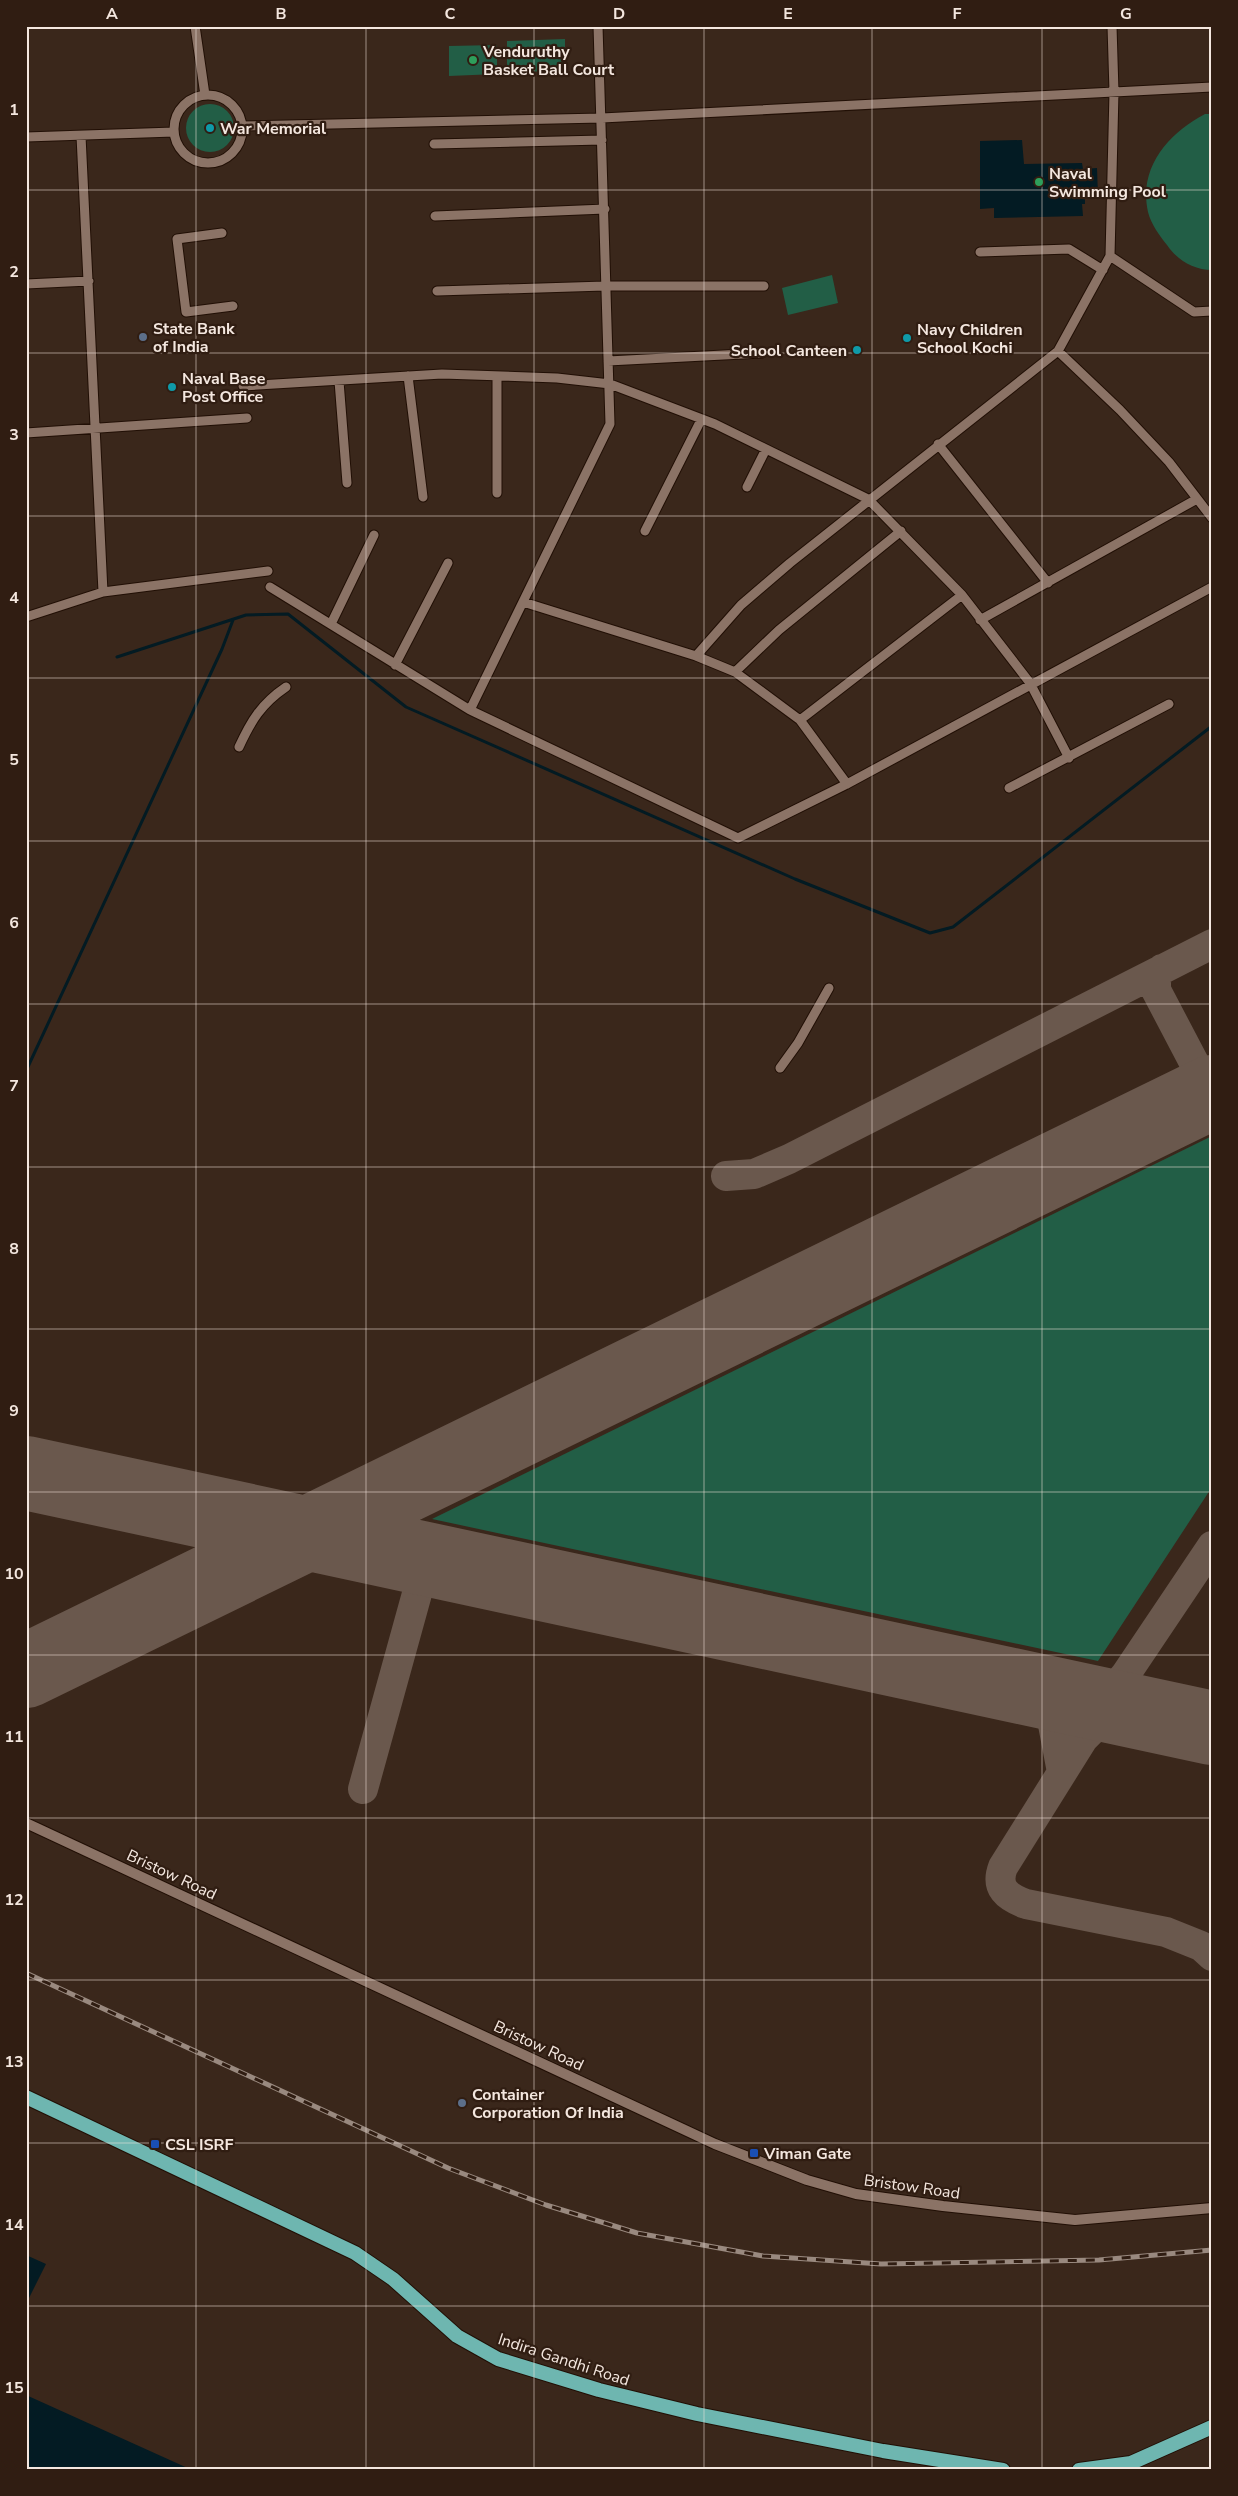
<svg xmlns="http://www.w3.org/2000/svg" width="1238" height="2496" font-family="'Nunito Sans',sans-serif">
  <rect width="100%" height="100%" fill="#3a271b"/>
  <path fill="#225e46" d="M 565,39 L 565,71 L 507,72 L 507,41 Z
    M 497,45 L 497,74 L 449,76 L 449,46 Z
    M186 128a24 24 0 1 1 48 0a24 24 0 1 1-48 0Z
    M 1205,114 L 1212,114 L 1212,270 C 1194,270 1177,260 1167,245 C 1159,235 1151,224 1148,212 C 1138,167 1169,133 1205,114 Z
    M 832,275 L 838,303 L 788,315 L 782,288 Z
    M 1212,1136 L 1212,1487 L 1098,1661 L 432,1519 Z"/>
  <path fill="#031b23" d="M 1022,140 L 1024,164 L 1082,163 L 1083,169 L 1097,168 L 1098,196 L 1085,197 L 1085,204 L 1082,204 L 1083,216 L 994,218 L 994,208 L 980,209 L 980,141 Z
    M 26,2255 L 46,2264 L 26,2304 Z
    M 26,2395 L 192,2470 L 26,2470 Z"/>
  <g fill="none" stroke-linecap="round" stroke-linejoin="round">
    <path stroke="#031b23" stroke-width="3" d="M 117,657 L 246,615 L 288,614 L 406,707 L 795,879 L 930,933 L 953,927 L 1212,726
      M 26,1071 L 222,649 L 233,620"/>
    <path stroke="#6a584d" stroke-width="30" d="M 1162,969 L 1156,978 L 1156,990 L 1199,1072 L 1212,1084
      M 726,1176 L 754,1174 L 789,1159 L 1212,944
      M 393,1552 L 413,1572 L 418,1590
      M 1047,1693 L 1062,1772
      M 1080,1700 C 1101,1698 1113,1691 1126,1674
      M 1138,1713 L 1113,1716 L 1102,1720 L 1083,1739 L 1003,1867 C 995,1888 1007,1897 1026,1904 L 1166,1932 L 1201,1946 L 1212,1956
      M 1138,1713 C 1117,1702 1116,1695 1126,1674 L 1212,1546
      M 363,1789 L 418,1590 C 426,1575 438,1567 455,1565"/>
    <path stroke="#6a584d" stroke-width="74" d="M 26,1473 L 1212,1728
      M 26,1671 L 1212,1092"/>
    <defs>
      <path id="minor" d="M 195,26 L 205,95
        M174 129a34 34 0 1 1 68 0a34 34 0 1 1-68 0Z
        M 242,126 L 602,118 L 1212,87
        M 81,136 L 103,592
        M 26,137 L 174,132
        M 434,144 L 602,140
        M 435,216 L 605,209
        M 222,233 L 177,239 L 186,312 L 233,306
        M 980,252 L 1069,249 L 1103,270
        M 1110,256 L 1194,312 L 1212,311
        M 26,284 L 89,281
        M 437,291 L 605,286 L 764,286
        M 1058,351 L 1120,410 L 1169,462 L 1212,518
        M 608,361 L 762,353
        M 408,376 L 423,497
        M 497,376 L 497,493
        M 339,381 L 347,483
        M 243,386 L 442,374 L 557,378 L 610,384 L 715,424 L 868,499 L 962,595 L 1030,683 L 1069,758
        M 26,433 L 247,418
        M 938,444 L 1048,583
        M 747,487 L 765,451
        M 645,531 L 701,420
        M 270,587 L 470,710 L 738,838 L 847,784 L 1212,587
        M 523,602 L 696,656 L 735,672 L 800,720 L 847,784
        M 26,617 L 103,592 L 268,571
        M 980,620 L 1197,499
        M 331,624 L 374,535
        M 696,656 L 741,605 L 790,563 L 1058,351 L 1110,256 L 1114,92 L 1112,26
        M 395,665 L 448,563
        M 735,672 L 779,630 L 901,531
        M 470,710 L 610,424 L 598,26
        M 800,720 L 962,595
        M 239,747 C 251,721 261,704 286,687
        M 1009,788 L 1169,704
        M 780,1068 L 798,1043 L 829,988"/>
      <path id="tertiary" d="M 26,1823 L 715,2144 L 807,2180 L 856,2194 L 943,2206 L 1075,2220 L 1212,2208"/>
      <path id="trunk" d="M 26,2097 L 355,2253 L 393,2279 L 457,2336 L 498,2359 L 599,2390 L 697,2414 L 883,2451 L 1003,2470
        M 1079,2470 L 1131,2463 L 1212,2427"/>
    </defs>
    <use href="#minor" stroke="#210f05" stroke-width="11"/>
    <use href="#tertiary" stroke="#210f05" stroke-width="12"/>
    <use href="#trunk" stroke="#210f05" stroke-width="16"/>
    <use href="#minor" stroke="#8b7366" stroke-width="9"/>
    <use href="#tertiary" stroke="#8b7366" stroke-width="10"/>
    <use href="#trunk" stroke="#6eb6b0" stroke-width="14"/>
    <defs>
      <path id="rail" d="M 26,1973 L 448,2168 L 546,2205 L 637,2233 L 763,2256 L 881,2264 L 1099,2260 L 1212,2250"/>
    </defs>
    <use href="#rail" stroke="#99897f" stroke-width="5"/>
    <use href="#rail" stroke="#301d12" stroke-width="3" stroke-dasharray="9" stroke-linecap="butt"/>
  </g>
  <path fill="none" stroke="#f4e7df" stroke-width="1" stroke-opacity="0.55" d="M 196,26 L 196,2470M 366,26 L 366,2470M 534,26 L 534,2470M 704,26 L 704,2470M 872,26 L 872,2470M 1042,26 L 1042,2470M 26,190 L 1212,190M 26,353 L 1212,353M 26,516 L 1212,516M 26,678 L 1212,678M 26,841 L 1212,841M 26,1004 L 1212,1004M 26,1167 L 1212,1167M 26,1329 L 1212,1329M 26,1492 L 1212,1492M 26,1655 L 1212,1655M 26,1818 L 1212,1818M 26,1980 L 1212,1980M 26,2143 L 1212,2143M 26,2306 L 1212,2306"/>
  <g fill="#2e9e5b" stroke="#301d12" stroke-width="2">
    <circle cx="473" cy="60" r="5"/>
    <circle cx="1039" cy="182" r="5"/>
  </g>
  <g fill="#0f9aa8" stroke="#301d12" stroke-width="2">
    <circle cx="210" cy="128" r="5"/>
    <circle cx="907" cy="338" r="5"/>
    <circle cx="857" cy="350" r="5"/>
    <circle cx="172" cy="387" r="5"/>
  </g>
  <g fill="#5c6f8a" stroke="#301d12" stroke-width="2">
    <circle cx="143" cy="337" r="5"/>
    <circle cx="462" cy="2103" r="5"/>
  </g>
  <g fill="#1a4fb4" stroke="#301d12" stroke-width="2">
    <rect x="150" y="2139" width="10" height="10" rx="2.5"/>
    <rect x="749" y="2148" width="10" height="10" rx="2.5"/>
  </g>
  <g text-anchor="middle" stroke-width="4.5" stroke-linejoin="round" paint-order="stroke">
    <g font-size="16" font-weight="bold" fill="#f4e7df" stroke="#301d12" text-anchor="start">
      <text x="483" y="57">Venduruthy<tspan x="483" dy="18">Basket Ball Court</tspan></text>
      <text x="220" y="134">War Memorial</text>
      <text x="1049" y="179">Naval<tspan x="1049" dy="18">Swimming Pool</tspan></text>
      <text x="153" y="334">State Bank<tspan x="153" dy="18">of India</tspan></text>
      <text x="917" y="335">Navy Children<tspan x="917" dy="18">School Kochi</tspan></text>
      <text x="847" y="356" text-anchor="end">School Canteen</text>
      <text x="182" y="384">Naval Base<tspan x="182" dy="18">Post Office</tspan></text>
      <text x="472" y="2100">Container<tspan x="472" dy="18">Corporation Of India</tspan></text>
      <text x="165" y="2150">CSL ISRF</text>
      <text x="764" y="2159">Viman Gate</text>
    </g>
    <g font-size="16" fill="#f4e7df" stroke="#301d12">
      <text transform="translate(172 1874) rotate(25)" y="6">Bristow Road</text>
      <text transform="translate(539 2045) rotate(25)" y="6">Bristow Road</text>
      <text transform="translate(912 2186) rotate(8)" y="6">Bristow Road</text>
      <text transform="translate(564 2359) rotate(18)" y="6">Indira Gandhi Road</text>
    </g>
  </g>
  <rect width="1238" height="2496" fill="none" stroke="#301d12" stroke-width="55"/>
  <rect x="28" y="28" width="1182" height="2440" fill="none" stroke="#f4e7df" stroke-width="2"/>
  <g font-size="16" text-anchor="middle" font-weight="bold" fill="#f4e7df">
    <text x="112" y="19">A</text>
    <text x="281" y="19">B</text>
    <text x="450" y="19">C</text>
    <text x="619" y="19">D</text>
    <text x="788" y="19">E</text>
    <text x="957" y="19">F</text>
    <text x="1126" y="19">G</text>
    <text x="14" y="115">1</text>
    <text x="14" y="277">2</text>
    <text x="14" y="440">3</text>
    <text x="14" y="603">4</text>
    <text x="14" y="765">5</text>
    <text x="14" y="928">6</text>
    <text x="14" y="1091">7</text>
    <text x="14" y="1254">8</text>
    <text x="14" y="1416">9</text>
    <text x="14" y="1579">10</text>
    <text x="14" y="1742">11</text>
    <text x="14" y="1905">12</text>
    <text x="14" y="2067">13</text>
    <text x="14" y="2230">14</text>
    <text x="14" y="2393">15</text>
  </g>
</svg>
